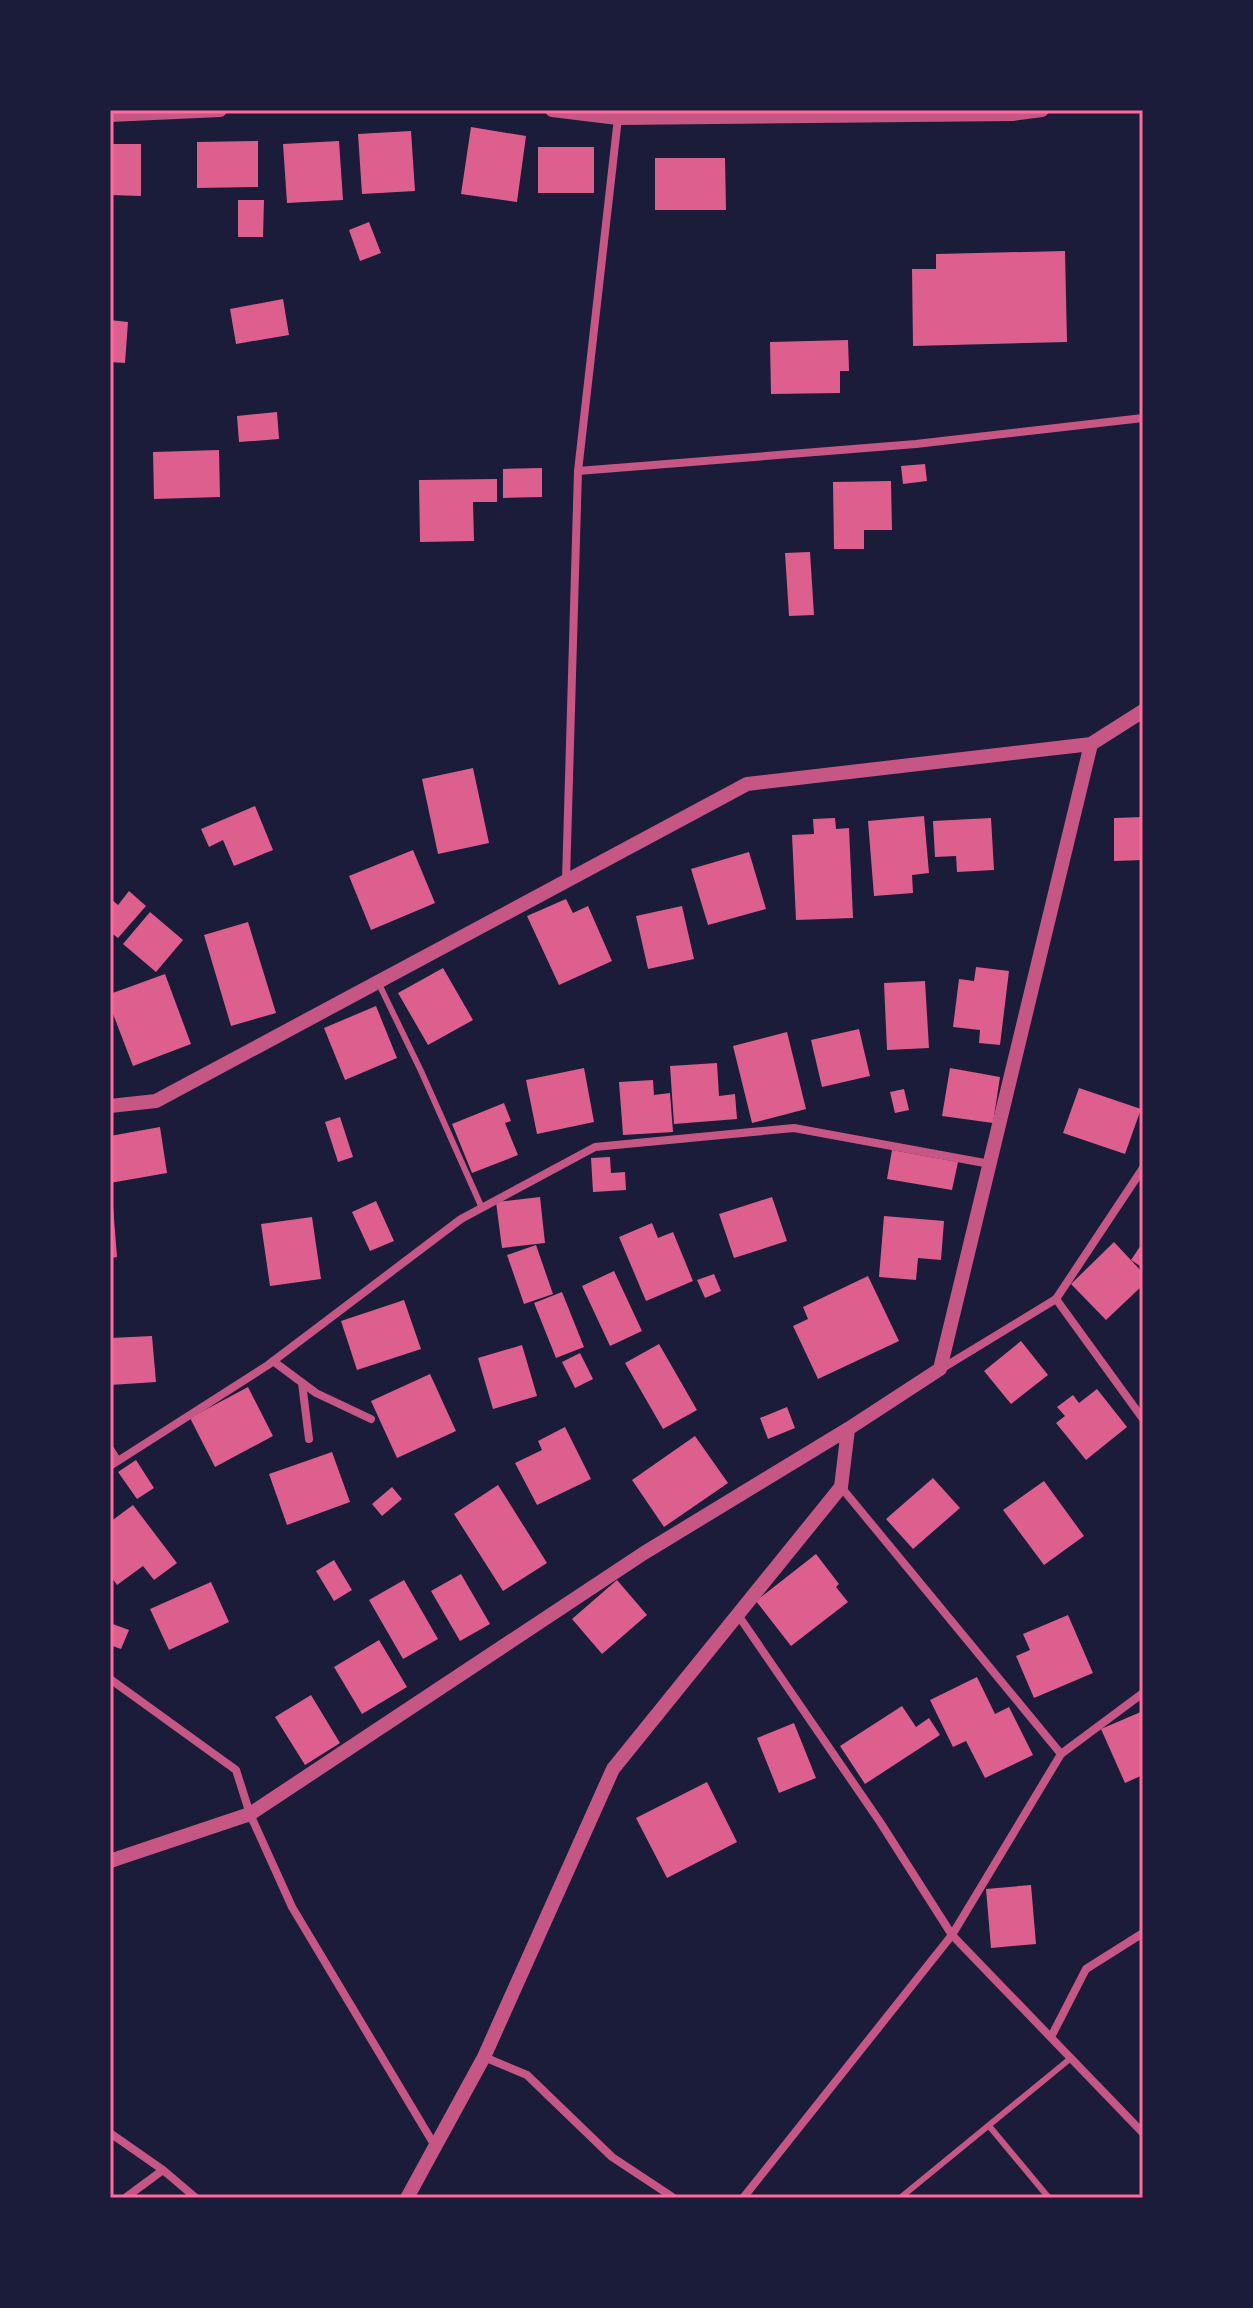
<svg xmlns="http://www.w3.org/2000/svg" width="1253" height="2308" font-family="'Archivo Narrow',sans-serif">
  <rect width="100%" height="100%" fill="#1b1b3a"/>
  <path fill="#dd5f8e" d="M 471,127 L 526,136 L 517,202 L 461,194 Z
    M 411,131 L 415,191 L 362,194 L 358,134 Z
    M 258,141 L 258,187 L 197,188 L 197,142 Z
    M 339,141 L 343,200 L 287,203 L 283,144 Z
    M 110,144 L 141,144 L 141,196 L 110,195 Z
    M 538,147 L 594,147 L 594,193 L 538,193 Z
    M 655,158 L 725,158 L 726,210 L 655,210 Z
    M 238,200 L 264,200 L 263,237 L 238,237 Z
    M 369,222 L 381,253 L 360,261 L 349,230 Z
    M 1065,251 L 1067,342 L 913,346 L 912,269 L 936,269 L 936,254 Z
    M 283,299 L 289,335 L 236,344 L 230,309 Z
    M 110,320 L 128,322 L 125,363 L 110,362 Z
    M 848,340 L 849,371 L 840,371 L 840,393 L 771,394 L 770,342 Z
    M 277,412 L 279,439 L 239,442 L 237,416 Z
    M 219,450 L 220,497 L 154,499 L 153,452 Z
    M 925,464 L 927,481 L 903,484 L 901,466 Z
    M 542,468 L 542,497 L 503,498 L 503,469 Z
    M 497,479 L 497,502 L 473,502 L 474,541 L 420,542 L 419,480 Z
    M 891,481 L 892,530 L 864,530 L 864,549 L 834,549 L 833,482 Z
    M 810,552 L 814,615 L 789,616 L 785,553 Z
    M 473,768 L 489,843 L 438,854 L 422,779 Z
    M 255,806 L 273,850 L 234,866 L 223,840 L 209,847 L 201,829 Z
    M 924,816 L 929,873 L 912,875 L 913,893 L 874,896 L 868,821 Z
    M 1143,817 L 1143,860 L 1114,861 L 1114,818 Z
    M 835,818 L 836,829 L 849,828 L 853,918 L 796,920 L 792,835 L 814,834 L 813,819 Z
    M 991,818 L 994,870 L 957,872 L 956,856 L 935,857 L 933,821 Z
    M 413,850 L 435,903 L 371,930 L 349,876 Z
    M 749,852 L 766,909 L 708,925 L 691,869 Z
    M 129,891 L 146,906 L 118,938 L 110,932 L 110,898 L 118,905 Z
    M 566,899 L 573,913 L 588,906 L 612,961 L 559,985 L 527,916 Z
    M 682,906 L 694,959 L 648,969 L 636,916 Z
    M 150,912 L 183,940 L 156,972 L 123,944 Z
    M 248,922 L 276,1013 L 231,1026 L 204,935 Z
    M 976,967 L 1009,971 L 1000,1045 L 979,1043 L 980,1030 L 953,1027 L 959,979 L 974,981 Z
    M 443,968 L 473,1020 L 428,1045 L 398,993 Z
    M 165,974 L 191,1044 L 133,1066 L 110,1006 L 110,994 Z
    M 925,981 L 929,1048 L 887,1050 L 884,983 Z
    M 376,1006 L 397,1058 L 345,1080 L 324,1028 Z
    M 859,1029 L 870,1076 L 822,1087 L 811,1040 Z
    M 787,1032 L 806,1109 L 752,1123 L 733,1046 Z
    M 717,1063 L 719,1096 L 735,1094 L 737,1119 L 674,1124 L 670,1066 Z
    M 584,1068 L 594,1122 L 537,1134 L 526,1080 Z
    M 950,1068 L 1000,1077 L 993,1123 L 942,1116 Z
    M 653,1080 L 654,1095 L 670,1093 L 673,1132 L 623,1135 L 619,1082 Z
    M 1079,1088 L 1141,1109 L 1125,1154 L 1063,1133 Z
    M 904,1089 L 909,1110 L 895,1113 L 890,1092 Z
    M 504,1103 L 511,1121 L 505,1123 L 518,1155 L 472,1173 L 452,1124 Z
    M 340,1117 L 353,1157 L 338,1162 L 325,1122 Z
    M 160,1127 L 167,1173 L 110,1183 L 110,1136 Z
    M 892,1150 L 958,1162 L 952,1190 L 887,1179 Z
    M 610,1157 L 611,1173 L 625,1172 L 626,1190 L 593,1192 L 591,1158 Z
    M 540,1197 L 545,1243 L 502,1248 L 496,1202 Z
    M 772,1197 L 787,1241 L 734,1258 L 719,1214 Z
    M 376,1201 L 394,1241 L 370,1251 L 352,1212 Z
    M 110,1206 L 113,1206 L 117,1257 L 110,1258 Z
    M 884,1216 L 944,1221 L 941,1260 L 918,1258 L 916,1280 L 879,1277 Z
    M 312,1217 L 321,1279 L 270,1286 L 261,1224 Z
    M 652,1223 L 658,1238 L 673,1232 L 693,1281 L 646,1301 L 619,1237 Z
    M 1114,1242 L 1143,1273 L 1143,1285 L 1106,1320 L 1071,1284 Z
    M 1143,1242 L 1143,1268 L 1131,1260 Z
    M 536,1245 L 553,1294 L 524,1304 L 507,1255 Z
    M 614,1271 L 642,1331 L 610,1346 L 582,1286 Z
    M 714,1274 L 721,1291 L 705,1298 L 697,1280 Z
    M 868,1276 L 899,1341 L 818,1379 L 793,1326 L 808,1319 L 803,1307 Z
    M 562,1292 L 584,1347 L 556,1358 L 534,1303 Z
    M 404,1300 L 421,1349 L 357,1370 L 341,1321 Z
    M 152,1336 L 156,1382 L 110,1385 L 110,1338 Z
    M 1021,1341 L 1048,1375 L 1011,1404 L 984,1371 Z
    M 659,1344 L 697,1410 L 663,1429 L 625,1363 Z
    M 522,1345 L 537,1396 L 493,1409 L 478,1358 Z
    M 580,1353 L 593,1379 L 575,1388 L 562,1362 Z
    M 430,1374 L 456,1431 L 397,1458 L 371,1401 Z
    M 248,1387 L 273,1436 L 215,1467 L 190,1418 Z
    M 1097,1389 L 1127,1427 L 1086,1460 L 1056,1423 L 1065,1416 L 1057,1407 L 1073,1395 L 1079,1403 Z
    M 787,1407 L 795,1428 L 768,1439 L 760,1418 Z
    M 565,1427 L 591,1479 L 537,1505 L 515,1463 L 542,1450 L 538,1441 Z
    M 695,1436 L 728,1483 L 664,1527 L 632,1480 Z
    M 332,1452 L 350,1502 L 287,1525 L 269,1474 Z
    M 136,1460 L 154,1488 L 137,1499 L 118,1472 Z
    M 933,1478 L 960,1508 L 913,1549 L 886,1519 Z
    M 1044,1481 L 1084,1536 L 1044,1565 L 1003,1510 Z
    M 498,1485 L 547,1563 L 503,1591 L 454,1514 Z
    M 392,1487 L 402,1499 L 382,1516 L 372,1504 Z
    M 133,1505 L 177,1563 L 154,1580 L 143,1566 L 117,1585 L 110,1575 L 110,1522 Z
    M 816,1554 L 839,1584 L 836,1587 L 848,1602 L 791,1646 L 756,1601 Z
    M 334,1560 L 352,1590 L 334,1601 L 316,1571 Z
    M 461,1574 L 490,1624 L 460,1641 L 431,1591 Z
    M 404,1580 L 438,1639 L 403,1659 L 369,1600 Z
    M 617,1580 L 647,1615 L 602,1654 L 572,1619 Z
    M 211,1582 L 229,1622 L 169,1650 L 150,1609 Z
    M 1068,1615 L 1093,1673 L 1034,1698 L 1016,1656 L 1030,1650 L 1023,1634 Z
    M 110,1623 L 129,1630 L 121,1649 L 110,1645 Z
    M 379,1640 L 407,1687 L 362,1714 L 334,1667 Z
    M 977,1677 L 995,1714 L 1009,1707 L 1033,1755 L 985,1778 L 966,1741 L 953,1747 L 930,1700 Z
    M 311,1695 L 340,1743 L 305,1765 L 275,1717 Z
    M 902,1706 L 916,1727 L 929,1718 L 940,1735 L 865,1784 L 840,1746 Z
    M 1143,1711 L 1143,1775 L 1125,1783 L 1101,1729 Z
    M 794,1723 L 816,1778 L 779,1793 L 757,1738 Z
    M 707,1782 L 737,1842 L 667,1878 L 636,1818 Z
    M 1031,1885 L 1036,1944 L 991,1948 L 986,1889 Z"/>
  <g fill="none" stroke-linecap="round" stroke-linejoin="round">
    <path stroke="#c65784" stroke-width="6" d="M 378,982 L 421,1071 L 482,1208
      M 990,2127 L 1049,2198
      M 900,2198 L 1071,2058"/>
    <path stroke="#c65784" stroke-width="8" d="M 578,471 L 916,444 L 1143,418
      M 566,880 L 578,471 L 618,118
      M 1056,1299 L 1143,1419
      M 273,1361 L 316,1393 L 371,1419
      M 941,1369 L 1056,1299 L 1143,1168
      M 302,1383 L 309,1439
      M 110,1449 L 117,1460
      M 110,1466 L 268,1365 L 461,1219 L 595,1147 L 794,1128 L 990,1164
      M 841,1487 L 1061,1754
      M 738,1615 L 880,1822 L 952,1935 L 1143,2133
      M 110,1679 L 236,1770 L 250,1814 L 292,1907 L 435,2146
      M 1051,2037 L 1086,1969 L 1143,1933
      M 484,2057 L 527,2075 L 612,2157 L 674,2198
      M 110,2133 L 163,2170 L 196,2198
      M 125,2198 L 163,2170
      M 743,2198 L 952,1935 L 1061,1754 L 1143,1693"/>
    <path stroke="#c65784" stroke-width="14" d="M 552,110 L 618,118 L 1012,114 L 1042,110
      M 110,115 L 220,110
      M 110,1106 L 156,1101 L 747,784 L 1091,744 L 1143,711
      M 110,1861 L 250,1814 L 644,1553 L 848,1429
      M 407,2198 L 484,2057 L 613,1769 L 841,1487 L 848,1429 L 940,1369 L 1091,744"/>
  </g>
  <rect width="1253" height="2308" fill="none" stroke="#1b1b3a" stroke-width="224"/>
  <rect x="112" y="112" width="1029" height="2084" fill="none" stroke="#ff6b9d" stroke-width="3"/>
</svg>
